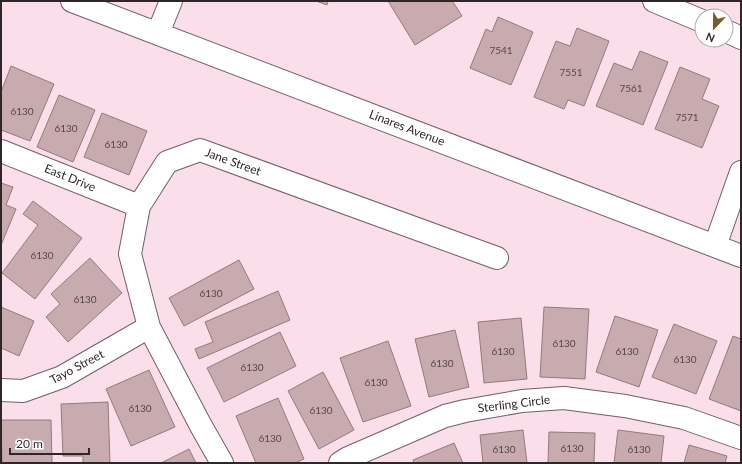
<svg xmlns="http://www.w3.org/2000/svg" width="742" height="464" font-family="Lato,sans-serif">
  <rect width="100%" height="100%" fill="#fadfeb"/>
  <path fill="#c8abaf" stroke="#94797d" d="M 316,1 L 328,1 L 327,5 Z
    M 388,1 L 456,1 L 453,2 L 462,16 L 415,45 Z
    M 498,17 L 533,32 L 511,85 L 470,68 L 486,29 L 492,32 Z
    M 577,28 L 609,41 L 584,106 L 568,100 L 564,109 L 534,97 L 556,41 L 570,46 Z
    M 640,51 L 668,62 L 643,125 L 596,106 L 614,63 L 632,70 Z
    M 11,66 L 54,84 L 30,141 L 1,130 L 1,92 Z
    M 680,67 L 710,79 L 702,99 L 719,106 L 702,148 L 655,129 Z
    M 59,95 L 95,110 L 73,162 L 37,147 Z
    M 102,113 L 147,131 L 129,175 L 84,157 Z
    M 1,183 L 13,187 L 6,205 L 16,209 L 1,245 Z
    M 33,201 L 82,238 L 35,299 L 2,273 L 38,225 L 23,214 Z
    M 90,258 L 122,293 L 68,342 L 46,317 L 60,304 L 51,294 Z
    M 239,260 L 254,289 L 184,326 L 169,298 Z
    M 278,291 L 290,320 L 199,359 L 195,349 L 213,342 L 205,322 Z
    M 1,307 L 34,321 L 19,356 L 1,348 Z
    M 544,307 L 589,309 L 585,379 L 540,377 Z
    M 615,316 L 658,330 L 639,387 L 596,372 Z
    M 521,318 L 527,379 L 484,383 L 478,322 Z
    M 674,324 L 717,341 L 696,394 L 652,377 Z
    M 455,330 L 469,387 L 429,397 L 415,339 Z
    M 280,332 L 296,366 L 224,402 L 207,368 Z
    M 733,336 L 741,339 L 741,411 L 709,399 Z
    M 388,341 L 411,406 L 363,422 L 340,358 Z
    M 149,370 L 175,427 L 131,446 L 106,389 Z
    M 323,372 L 354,430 L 319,449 L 288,391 Z
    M 278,398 L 304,459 L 295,463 L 256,463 L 236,416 Z
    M 108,402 L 110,463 L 83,463 L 83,456 L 63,456 L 61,404 Z
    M 1,420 L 51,420 L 52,463 L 2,463 Z
    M 523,430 L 527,463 L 483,463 L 480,435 Z
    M 618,430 L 664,436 L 661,463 L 614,463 Z
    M 549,432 L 595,433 L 594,463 L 548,463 Z
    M 454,443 L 463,463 L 414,463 L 413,460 Z
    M 689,445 L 727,456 L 725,463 L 684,463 Z
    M 189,449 L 196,463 L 161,463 Z"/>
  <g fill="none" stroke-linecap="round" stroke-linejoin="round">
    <defs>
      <path id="street" d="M 72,1 L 741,256
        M 654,1 L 702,21
        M 726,31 L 741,38
        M 158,33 L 171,1
        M 1,151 L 139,206
        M 715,246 L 741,172
        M 1,390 L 23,391 L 62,377 L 149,327
        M 222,463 L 201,426 L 149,327 L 130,254 L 139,206 L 167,162 L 200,150 L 497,258
        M 340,463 L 348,458 L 445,416 L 465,411 L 522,401 L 564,398 L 625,406 L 684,418 L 741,438"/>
    </defs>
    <use href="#street" stroke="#745d67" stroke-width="24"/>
    <use href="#street" stroke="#fff" stroke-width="22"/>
  </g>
  <g text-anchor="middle" stroke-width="3.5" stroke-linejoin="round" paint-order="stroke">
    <g font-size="10" fill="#56474b">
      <text x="501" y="54">7541</text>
      <text x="571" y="76">7551</text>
      <text x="631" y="92">7561</text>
      <text x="22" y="115">6130</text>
      <text x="687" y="121">7571</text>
      <text x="66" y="132">6130</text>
      <text x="116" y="148">6130</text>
      <text x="42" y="259">6130</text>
      <text x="211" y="297">6130</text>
      <text x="85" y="303">6130</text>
      <text x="564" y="347">6130</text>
      <text x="503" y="355">6130</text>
      <text x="627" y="355">6130</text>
      <text x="685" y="363">6130</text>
      <text x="442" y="367">6130</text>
      <text x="252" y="371">6130</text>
      <text x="376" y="386">6130</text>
      <text x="140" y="412">6130</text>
      <text x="321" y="414">6130</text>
      <text x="270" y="442">6130</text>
      <text x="572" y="452">6130</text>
      <text x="504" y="453">6130</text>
      <text x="639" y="453">6130</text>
    </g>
    <g font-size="12" fill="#30262a" stroke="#fff">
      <text transform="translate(407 128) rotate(21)" y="4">Linares Avenue</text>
      <text transform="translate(233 162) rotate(20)" y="4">Jane Street</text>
      <text transform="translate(70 178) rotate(22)" y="4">East Drive</text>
      <text transform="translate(77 367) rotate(-28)" y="4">Tayo Street</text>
      <text transform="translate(514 404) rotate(-7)" y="4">Sterling Circle</text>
    </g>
  </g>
  <rect width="742" height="464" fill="none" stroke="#30262a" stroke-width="4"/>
  <g transform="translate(714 28) rotate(202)"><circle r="19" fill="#ffffff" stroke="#aca8aa"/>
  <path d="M0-3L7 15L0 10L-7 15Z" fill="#745d2d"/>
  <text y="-6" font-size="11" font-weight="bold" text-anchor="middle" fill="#30262a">N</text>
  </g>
  <path d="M10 448v6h79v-6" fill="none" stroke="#30262a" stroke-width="2"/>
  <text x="16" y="448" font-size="12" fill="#30262a" stroke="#ffffff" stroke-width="3" paint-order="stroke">20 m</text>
</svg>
